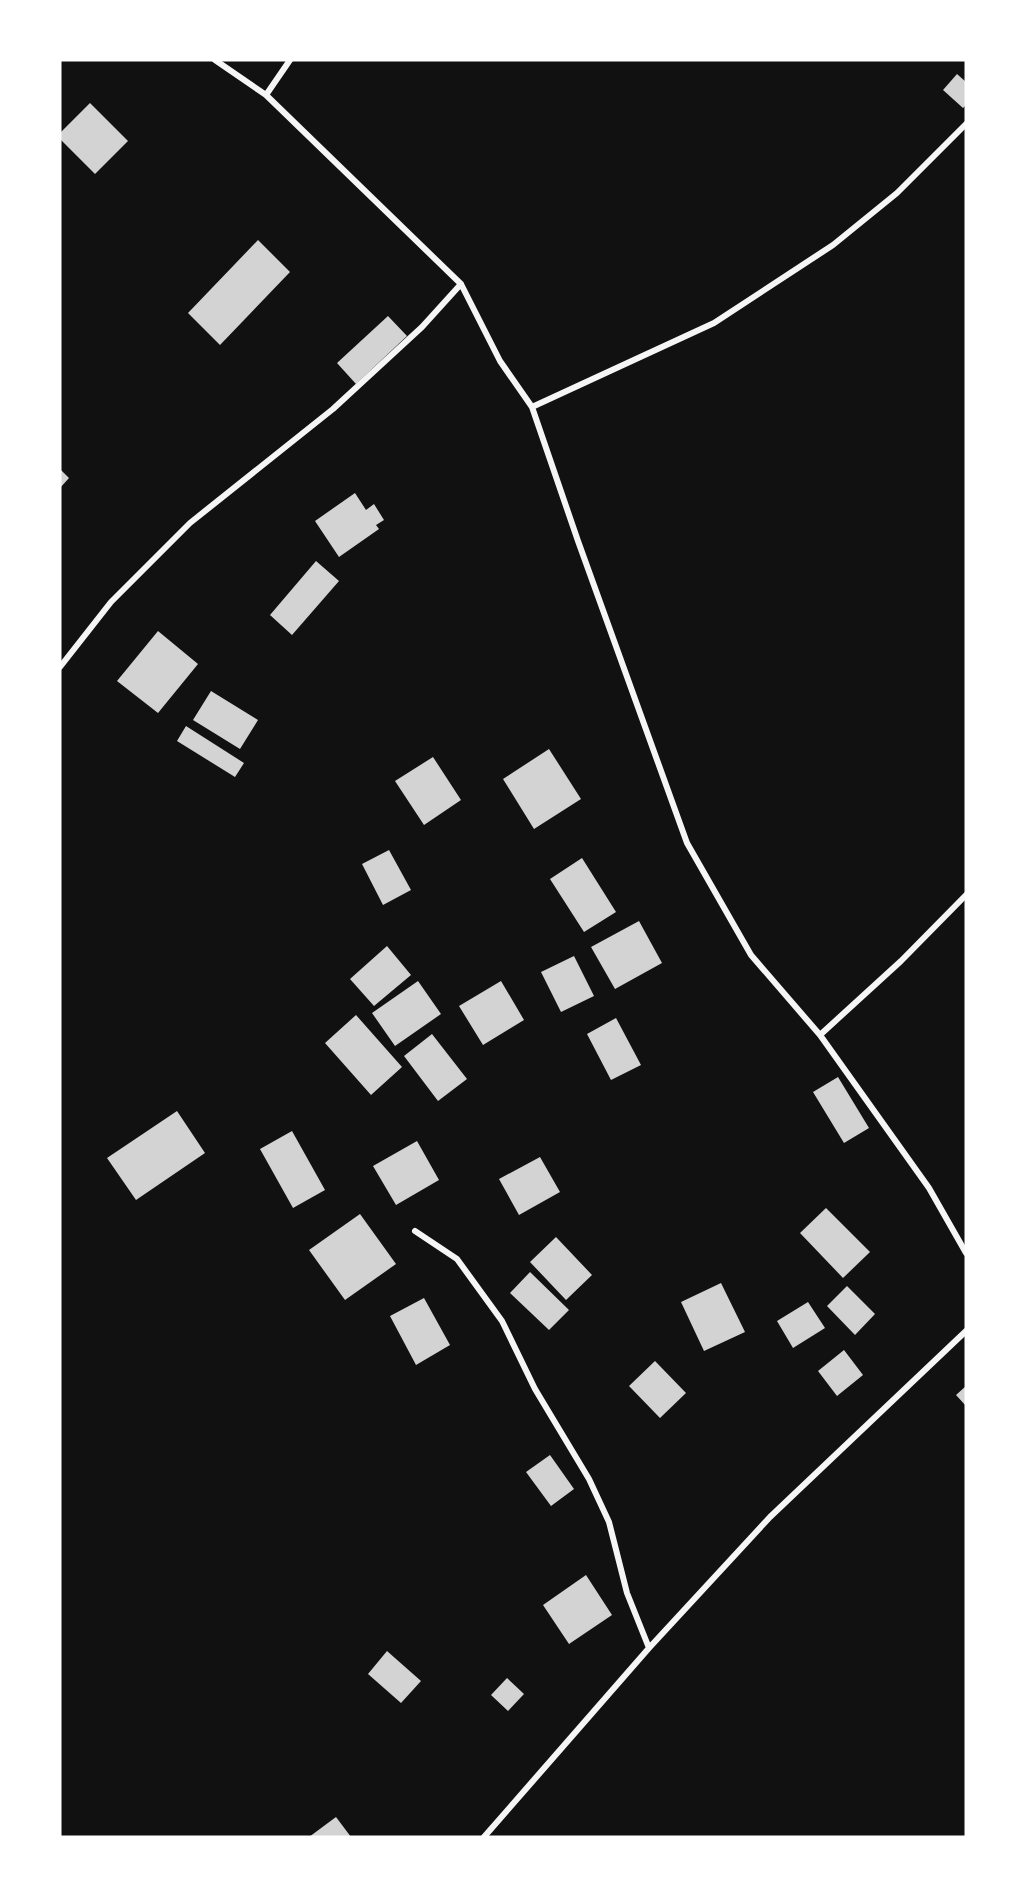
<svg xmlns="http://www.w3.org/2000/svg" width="1026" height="1897" font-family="'Sofia Sans Condensed',sans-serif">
  <rect width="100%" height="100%" fill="#111"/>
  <path fill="#d3d3d3" d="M 957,74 L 966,82 L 966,105 L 963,108 L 943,90 Z
    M 90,103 L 128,141 L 95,174 L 60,139 L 60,133 Z
    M 258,240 L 290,272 L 220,345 L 188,313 Z
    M 388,316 L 407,336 L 356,384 L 337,363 Z
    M 60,469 L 69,478 L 60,488 Z
    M 355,493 L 366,510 L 374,504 L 384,520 L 376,525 L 379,529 L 339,557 L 315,521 Z
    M 316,561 L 339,581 L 292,635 L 270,615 Z
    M 158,631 L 198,664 L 158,713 L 117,681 Z
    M 211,691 L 258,720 L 240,749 L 193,720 Z
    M 186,726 L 244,763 L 235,777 L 177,741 Z
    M 549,749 L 581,799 L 534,829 L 503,779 Z
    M 433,757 L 461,800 L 424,825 L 395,781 Z
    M 389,850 L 411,890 L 383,905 L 362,864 Z
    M 582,858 L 616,912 L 584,932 L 550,879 Z
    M 639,921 L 662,963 L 615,989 L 591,947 Z
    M 387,946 L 411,975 L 374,1006 L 350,979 Z
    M 574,956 L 594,996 L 561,1012 L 541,972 Z
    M 418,981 L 441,1014 L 395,1046 L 372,1013 Z
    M 501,981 L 524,1020 L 483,1045 L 459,1006 Z
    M 356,1015 L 402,1067 L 371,1095 L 325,1043 Z
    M 616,1018 L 641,1065 L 611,1080 L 587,1034 Z
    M 432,1034 L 467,1079 L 438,1101 L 404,1056 Z
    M 838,1077 L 869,1128 L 844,1143 L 813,1092 Z
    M 177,1111 L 205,1153 L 136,1200 L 107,1158 Z
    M 292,1131 L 325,1190 L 293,1208 L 260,1149 Z
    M 417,1141 L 439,1180 L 396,1205 L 373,1166 Z
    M 540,1157 L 560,1192 L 519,1215 L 499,1179 Z
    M 826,1208 L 870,1252 L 843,1278 L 800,1233 Z
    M 360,1214 L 396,1264 L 345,1300 L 309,1250 Z
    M 556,1237 L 592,1275 L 566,1300 L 530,1262 Z
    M 530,1272 L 569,1310 L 549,1330 L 510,1293 Z
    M 721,1283 L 745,1332 L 704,1351 L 681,1302 Z
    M 847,1286 L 875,1314 L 855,1335 L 827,1306 Z
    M 424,1298 L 450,1345 L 416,1365 L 390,1316 Z
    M 808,1302 L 825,1328 L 793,1348 L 777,1321 Z
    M 844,1350 L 863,1375 L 837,1396 L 818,1371 Z
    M 655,1361 L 686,1393 L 660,1418 L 629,1386 Z
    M 966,1386 L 966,1406 L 956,1395 Z
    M 550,1455 L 574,1489 L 551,1506 L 526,1472 Z
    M 586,1575 L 612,1615 L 569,1644 L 543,1605 Z
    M 387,1651 L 421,1681 L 401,1703 L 368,1674 Z
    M 507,1678 L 524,1694 L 508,1711 L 491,1695 Z
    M 336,1817 L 351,1837 L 309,1837 Z"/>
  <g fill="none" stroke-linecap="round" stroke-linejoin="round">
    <path stroke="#f5f5f5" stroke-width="6" d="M 215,60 L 266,95 L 461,284 L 500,361 L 532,407 L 578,541 L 687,843 L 751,955 L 820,1035 L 929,1188 L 966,1253
      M 266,95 L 290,60
      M 532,407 L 714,323 L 833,245 L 897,193 L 966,124
      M 60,667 L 111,602 L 190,523 L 333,409 L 422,327 L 461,284
      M 820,1035 L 901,961 L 966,895
      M 415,1231 L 457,1259 L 502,1321 L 535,1389 L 589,1479 L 609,1522 L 627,1593 L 649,1648
      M 484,1837 L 649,1648 L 770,1517 L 966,1331"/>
  </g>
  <rect width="1026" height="1897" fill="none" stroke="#ffffff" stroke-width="123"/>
</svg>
